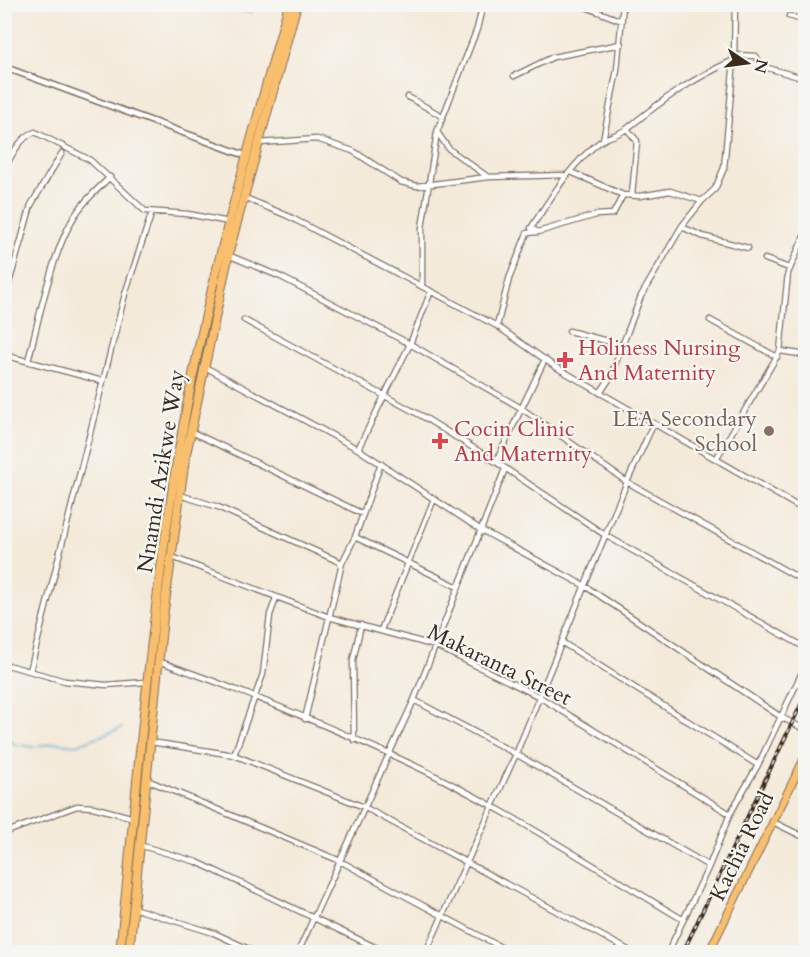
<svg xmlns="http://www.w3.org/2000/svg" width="810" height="957" font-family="Cardo,serif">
  <rect width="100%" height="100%" fill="#f6f6f2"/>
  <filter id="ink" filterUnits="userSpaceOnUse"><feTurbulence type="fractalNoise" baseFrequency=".0167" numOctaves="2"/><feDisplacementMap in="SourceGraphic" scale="12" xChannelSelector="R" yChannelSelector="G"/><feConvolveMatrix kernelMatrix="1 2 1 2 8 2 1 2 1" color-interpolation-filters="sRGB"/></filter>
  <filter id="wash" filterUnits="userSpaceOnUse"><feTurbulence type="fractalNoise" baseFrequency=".008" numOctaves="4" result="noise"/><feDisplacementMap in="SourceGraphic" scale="24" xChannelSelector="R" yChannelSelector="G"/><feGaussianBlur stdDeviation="1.35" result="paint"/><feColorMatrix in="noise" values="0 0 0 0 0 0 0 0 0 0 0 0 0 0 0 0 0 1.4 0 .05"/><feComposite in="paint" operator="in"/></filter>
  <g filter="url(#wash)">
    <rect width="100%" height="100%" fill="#f4eada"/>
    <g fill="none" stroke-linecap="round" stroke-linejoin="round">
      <path stroke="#4ea7cc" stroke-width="1.5" d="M 220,4 L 251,13
        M 4,733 L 14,744 L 32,747 L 57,743 L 76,745 L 122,728"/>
    </g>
  </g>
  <g filter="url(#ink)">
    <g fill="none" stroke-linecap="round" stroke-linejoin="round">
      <defs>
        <path id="minor" d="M 578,4 L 622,21
          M 789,16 L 806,21
          M 733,55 L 756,56 L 761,66 L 806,79
          M 514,76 L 553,57 L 621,44
          M 408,97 L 442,116
          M 627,129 L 637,141 L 632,195
          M 437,132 L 449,149 L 488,177
          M 806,134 L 806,138
          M 603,140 L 617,70 L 623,4
          M 259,143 L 317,139 L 353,151 L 401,182 L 417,186 L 488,177 L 567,175
          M 4,171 C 9,158 21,136 35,132 L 90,160 L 145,211 L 188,214 L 229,222
          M 571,172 L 623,195 L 640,196 L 670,191 L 702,201
          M 243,197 L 288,216 L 497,326 L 554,366 L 806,511
          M 682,227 L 702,236 L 748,248
          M 538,232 L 596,215 L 613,214 L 623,195
          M 228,255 L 281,277 L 410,344 L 521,408 L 627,482 L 806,582
          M 765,259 L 789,268
          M 422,286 L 422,228 L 437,132 L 477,29 L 483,4
          M 4,301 L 31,205 L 62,153
          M 244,320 L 422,416 L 496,462 L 605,535 L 806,648
          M 710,320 L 777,357
          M 497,326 L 509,279 L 527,233 L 538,232 L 531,228 C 551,198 571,163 601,141 C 608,136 620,135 629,127 C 665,98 692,79 734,60
          M 569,331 L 622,345
          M 780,351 L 806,355
          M 4,355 L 102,381
          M 28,361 C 39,319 53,246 78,211 C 87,198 99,188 110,177
          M 203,366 L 358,449 L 481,530 L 585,586 L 781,717 L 806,730
          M 600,393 L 610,378 L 641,296 L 682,226 L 702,201 L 715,189 L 724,168 L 734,60 L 735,4
          M 190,431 L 363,514
          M 358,449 L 410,344 L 431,291
          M 716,459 L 780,351 L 788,273 L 806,232
          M 496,462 L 545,359
          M 180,495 L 218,507 L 342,563
          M 355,537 L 458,587
          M 172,557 L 329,617 L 436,646 L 538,696 L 730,814
          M 381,630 L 434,499
          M 563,643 L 758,765
          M 161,662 C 238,689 314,720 389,754 C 491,799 586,862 682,919
          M 4,664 L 65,681 L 106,685 L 146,682
          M 30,671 L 125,294 L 152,212
          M 414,700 L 516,754 L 709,866
          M 305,719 L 342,563 L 355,537 L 381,463
          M 354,740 L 353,660 L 361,625
          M 151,742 L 234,755 L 364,807 L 632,952
          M 234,755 L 263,674 L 270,615 L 276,598
          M 147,780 L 338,860 L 510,952
          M 773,822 L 806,838
          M 4,833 L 77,806 L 93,807 L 134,818
          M 139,845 L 197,862 L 385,952
          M 133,908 L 214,933 L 255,952
          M 298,952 L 414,700 L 505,469
          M 426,952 L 516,754 L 627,482 L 653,425
          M 668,952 L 709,866 L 730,814 L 758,765 L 806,664"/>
        <path id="tertiary" d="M 4,67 L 247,156"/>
        <path id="primary" d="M 709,952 L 806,755"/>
        <path id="trunk" d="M 120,952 C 140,760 154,566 193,375 C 218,250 255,127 289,4
          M 129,952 L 163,617 L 185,459 L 230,248 L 297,4"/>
      </defs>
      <use href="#minor" stroke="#7c6d60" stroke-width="7"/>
      <use href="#tertiary" stroke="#7c6d60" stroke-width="8"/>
      <use href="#primary" stroke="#7c6d60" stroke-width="9"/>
      <use href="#trunk" stroke="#7c6d60" stroke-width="10"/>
      <use href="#minor" stroke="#fff" stroke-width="4.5"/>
      <use href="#tertiary" stroke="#fff" stroke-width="5"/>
      <use href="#primary" stroke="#f9bf6d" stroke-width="7"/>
      <use href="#trunk" stroke="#f9bf6d" stroke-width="8"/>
      <defs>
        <path id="rail" d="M 683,952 L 806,694"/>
      </defs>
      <use href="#rail" stroke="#3b2a1e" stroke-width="4"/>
      <use href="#rail" stroke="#f6f6f2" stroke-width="1.5" stroke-dasharray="4.5" stroke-linecap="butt"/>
    </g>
  </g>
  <g fill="#e0444e" stroke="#f6f6f2" stroke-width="2">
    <path d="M562 351h6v6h6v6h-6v6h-6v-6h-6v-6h6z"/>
    <path d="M437 432h6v6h6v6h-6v6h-6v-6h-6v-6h6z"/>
  </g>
  <circle fill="#8d6e63" stroke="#f6f6f2" stroke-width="2" cx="769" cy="431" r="6"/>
  <g text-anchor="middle" stroke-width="4.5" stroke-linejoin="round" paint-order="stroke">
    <g font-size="22" fill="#be3a42" stroke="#f6f6f2" text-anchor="start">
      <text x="578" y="355">Holiness Nursing<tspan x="578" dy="25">And Maternity</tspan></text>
      <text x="454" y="436">Cocin Clinic<tspan x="454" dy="25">And Maternity</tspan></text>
    </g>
    <g font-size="22" fill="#785e54" stroke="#f6f6f2" text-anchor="end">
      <text x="757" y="426">LEA Secondary<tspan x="757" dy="25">School</tspan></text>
    </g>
    <g font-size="22" fill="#3b2a1e" stroke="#f6f6f2">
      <text transform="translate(160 471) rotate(-81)" y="8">Nnamdi Azikwe Way</text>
      <text transform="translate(500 664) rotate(26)" y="8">Makaranta Street</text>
      <text transform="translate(741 846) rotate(-64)" y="8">Kachia Road</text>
    </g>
  </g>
  <rect width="810" height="957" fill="none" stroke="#f6f6f2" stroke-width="24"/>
  <g transform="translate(747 63) rotate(103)" stroke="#f6f6f2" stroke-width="4.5" paint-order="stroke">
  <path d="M0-4.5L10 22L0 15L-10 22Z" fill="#3b2a1e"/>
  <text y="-9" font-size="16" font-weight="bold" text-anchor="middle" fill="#3b2a1e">N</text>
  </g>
</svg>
